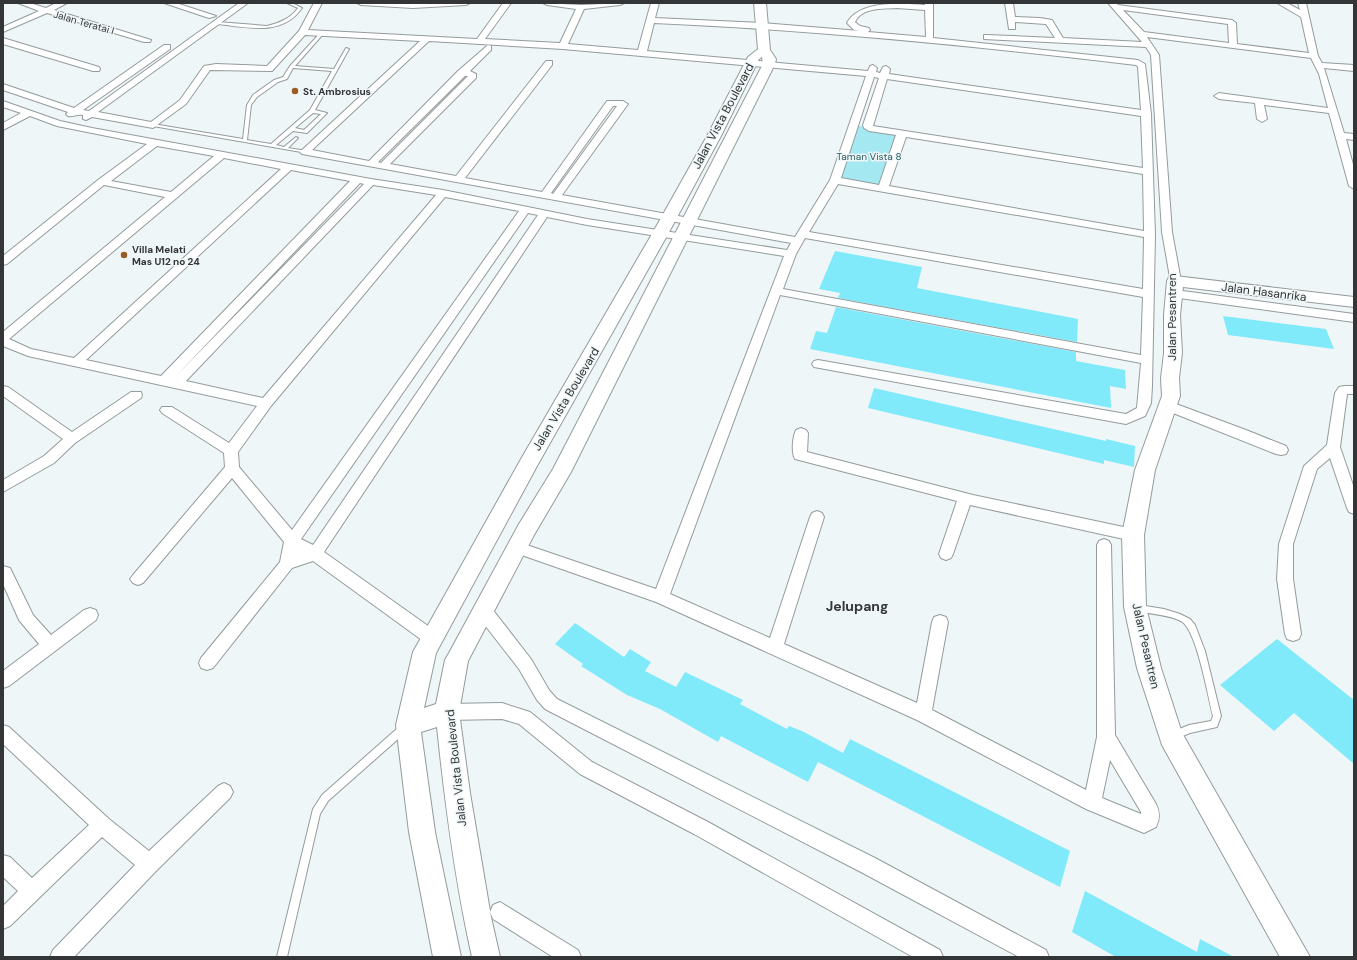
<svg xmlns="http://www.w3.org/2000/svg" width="1357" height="960" font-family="'DM Sans',sans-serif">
  <rect width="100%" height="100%" fill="#eff6f7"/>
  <path fill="#a4e8f2" d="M 854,125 L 902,133 L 883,189 L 835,180 Z"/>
  <path fill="#80eafa" d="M 835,251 L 922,267 L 917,288 L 1078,319 L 1077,342 L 838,298 L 840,293 L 819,289 Z
    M 836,307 L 1076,352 L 1076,361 L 1125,370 L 1126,389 L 1110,386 L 1111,408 L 810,349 L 816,331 L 827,333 Z
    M 1223,316 L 1326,329 L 1334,349 L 1228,335 Z
    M 874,388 L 1106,441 L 1106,439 L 1135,446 L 1134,467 L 1104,460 L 1104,464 L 868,408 Z
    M 575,623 L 624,657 L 630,649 L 651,662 L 645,671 L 676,687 L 685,672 L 743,700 L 740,704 L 787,729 L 789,726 L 802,731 L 843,753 L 850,739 L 1070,851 L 1060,887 L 818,762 L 808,782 L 721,736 L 718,742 L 660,709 L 627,695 L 581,666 L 583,664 L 555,644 Z
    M 1277,639 L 1354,700 L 1354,764 L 1294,713 L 1274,731 L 1220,685 Z
    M 1085,891 L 1197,952 L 1200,939 L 1234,957 L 1116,957 L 1072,932 Z"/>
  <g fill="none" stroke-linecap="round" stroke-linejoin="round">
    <defs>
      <path id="lane" d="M 287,3 L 292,3 L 302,8 C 282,37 247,27 217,24 L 215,23 L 217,22 L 267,26 C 279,23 290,19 298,8 Z
        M 321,32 L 324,33 L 295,66 L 334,69 L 346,48 L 349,49 L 315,110 L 327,113 L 307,133 L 293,131 L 276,145 L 284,147 L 296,137 L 298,138 L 288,148 L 307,151 L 307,153 L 153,126 L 151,125 L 153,124 L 243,139 L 247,105 L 253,95 L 274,80 L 283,77 L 290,66 ZM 293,68 L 332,71 L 310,110 L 271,144 L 247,140 L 251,105 L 257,97 L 278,82 L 287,79 ZM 313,113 L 321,114 L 304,130 L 295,128 Z
        M 1139,605 L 1164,609 L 1180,614 L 1190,619 L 1195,625 L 1205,651 L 1221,716 L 1217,727 L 1190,733 L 1173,740 L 1170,739 L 1169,736 L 1170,733 L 1189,725 L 1211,721 L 1213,716 C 1208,697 1197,630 1181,621 C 1167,614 1151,615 1136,610 L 1135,608 L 1136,606 Z
        M 403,725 L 406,726 L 407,729 L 406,732 L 328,801 L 320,814 L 287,957 L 277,957 L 313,809 L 322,795 L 400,726 Z"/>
      <path id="street" d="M 18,3 L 30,3 L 46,8 L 56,3 L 67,3 L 54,10 L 151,40 L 150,42 L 144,42 L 47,13 L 3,32 L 3,27 L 39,11 Z
        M 164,3 L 176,3 L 216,16 L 209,18 Z
        M 239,3 L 248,3 L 98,112 L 151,122 L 180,100 L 204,66 L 216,64 L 267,66 L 299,31 L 314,3 L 322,3 L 308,30 L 477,39 L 503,3 L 511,3 L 485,39 L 560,43 L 576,9 L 547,5 L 543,3 L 581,5 L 624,3 L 620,5 L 584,9 L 568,44 L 638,50 L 651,3 L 659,3 L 655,18 L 762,23 L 860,31 L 854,30 L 847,23 C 859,0 901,3 925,5 L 925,3 L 933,3 L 933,38 L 1138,60 L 1145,64 L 1151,114 L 1155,235 L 1152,386 L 1151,403 L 1145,416 L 1126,424 L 814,367 L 812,364 L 814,361 L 818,360 L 1126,414 L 1137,408 L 1141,363 L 780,295 L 670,594 L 770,638 L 810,517 L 812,513 L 817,511 L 822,513 L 824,517 L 784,644 L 917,703 L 932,622 L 934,617 L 940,615 L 946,617 L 948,622 L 932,710 L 1086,790 L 1097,737 L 1097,545 L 1099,541 L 1104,539 L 1109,541 L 1111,545 L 1115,735 L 1156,804 C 1160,812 1160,819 1156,827 L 1144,833 L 1086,809 L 917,720 L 656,602 L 513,552 L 511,548 L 513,544 L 518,542 L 656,589 L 784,256 L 587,225 L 547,217 L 324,552 L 438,633 L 440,638 L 438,643 L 432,645 L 426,643 L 313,561 L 292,568 L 213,668 L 207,670 L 201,668 L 199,663 L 201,658 L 280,562 L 284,542 L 232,478 L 143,583 L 138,585 L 133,583 L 130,579 L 133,575 L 225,467 L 224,453 L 162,413 L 160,410 L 162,407 L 172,407 L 229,443 L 257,406 L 28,356 L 3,346 L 3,332 L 165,197 L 104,185 L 7,264 L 3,265 L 3,256 L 98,180 L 147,144 L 57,126 L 30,116 L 3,130 L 3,123 L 21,113 L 3,107 L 3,101 L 60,121 L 92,128 L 371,179 L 443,190 L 587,219 L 787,250 L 791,243 L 302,154 L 300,152 L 302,150 L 420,41 L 305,35 L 272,71 L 210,70 L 186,104 L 153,128 L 92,117 L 86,120 L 83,119 L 83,115 C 77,114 73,117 68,116 L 66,114 L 68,112 L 3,90 L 3,84 L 74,108 L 164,45 L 170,45 L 170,49 L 83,110 L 89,111 ZM 897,8 L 925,10 L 926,37 L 868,32 L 870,30 L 869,28 L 860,26 L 855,22 C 862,7 883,9 897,8 ZM 654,23 C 815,30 975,46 1136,65 L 1138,67 L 1141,110 L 889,74 L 890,69 L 886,66 L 883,67 L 880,73 L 876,72 L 877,68 L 873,65 L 870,66 L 868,71 L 647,51 ZM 429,41 L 563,49 L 866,76 L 830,180 L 795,237 L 562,195 L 628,104 L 623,101 L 607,101 L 542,192 L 465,178 L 552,65 L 552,61 L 546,61 L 456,176 L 390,164 L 476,78 L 476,74 L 470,71 L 491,50 L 491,46 L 488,45 L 458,71 L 369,161 L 312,150 ZM 465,76 L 468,76 L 381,163 L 378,162 ZM 874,77 L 879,78 L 863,125 L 864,128 L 869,131 L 896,135 L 879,185 L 841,178 ZM 887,79 L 1141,116 L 1143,168 L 873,126 ZM 613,106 L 617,106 L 553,194 L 551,193 ZM 906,137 L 1143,174 L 1144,231 L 889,186 ZM 157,146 L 214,156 L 171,192 L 111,181 ZM 224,158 L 281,169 L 74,358 L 31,349 L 9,339 ZM 291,170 L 350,181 L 161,376 L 86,360 ZM 360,183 L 364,184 L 175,377 ZM 838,184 L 1144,237 L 1143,289 L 809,232 ZM 373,185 L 436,195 L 263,398 L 186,381 ZM 445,197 L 519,211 L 292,530 L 239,467 L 238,452 L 271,406 ZM 528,213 L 538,215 L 313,545 L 301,539 ZM 805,238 L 1143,297 L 1141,355 L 783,289 L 796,254 ZM 1110,760 L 1141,812 L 1141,814 L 1102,798 Z
        M 357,3 L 470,3 L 466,5 L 413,8 L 361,5 Z
        M 1005,3 L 1013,3 L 1015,17 L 1040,18 L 1052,20 L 1063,38 L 1142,42 L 1108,3 L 1116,3 L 1118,5 L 1232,20 L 1236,23 L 1237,44 L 1309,53 L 1301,17 L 1277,3 L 1287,3 L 1300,10 L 1298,3 L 1306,3 L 1318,56 L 1322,63 L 1354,65 L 1354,71 L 1324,68 L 1344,133 L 1354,134 L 1354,140 L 1346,139 L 1354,168 L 1354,189 L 1349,186 L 1329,113 L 1264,105 L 1267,119 L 1262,122 L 1257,119 L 1255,103 L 1219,99 L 1214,96 L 1219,93 L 1328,108 L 1319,74 L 1311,58 L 1147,37 L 1159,55 L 1172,232 L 1181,281 L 1179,283 L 1171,283 L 1162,232 L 1151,55 L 1146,47 L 984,39 L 984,35 L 987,35 L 1055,38 L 1046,24 L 1015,22 L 1015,29 L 1009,29 ZM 1123,10 L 1228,24 L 1229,43 L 1144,32 Z
        M 3,38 L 99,67 L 100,69 L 99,71 L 93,71 L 3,44 Z
        M 1183,291 L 1354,314 L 1354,322 L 1179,298 L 1177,295 Z
        M 3,386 L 8,387 L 72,432 L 131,392 L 141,392 L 142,395 L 141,398 L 75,443 L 54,463 L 3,492 L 3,480 L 44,456 L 63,439 L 3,396 Z
        M 1344,386 L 1354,386 L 1354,394 L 1347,394 L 1340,447 L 1354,488 L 1354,514 L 1349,512 L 1347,508 L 1330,458 L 1317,469 L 1293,544 L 1293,579 L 1301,634 L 1299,639 L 1293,641 L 1287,639 L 1285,634 L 1277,579 L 1279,544 L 1304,466 L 1327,445 L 1335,393 L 1339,387 Z
        M 1168,401 L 1246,430 L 1286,446 L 1288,450 L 1286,454 L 1281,455 L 1276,454 L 1163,409 L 1161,406 L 1163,403 Z
        M 801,428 L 806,430 L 808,433 L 807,452 L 973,495 L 1133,529 L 1138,531 L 1140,535 L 1138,539 L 1133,541 L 970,505 L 953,554 L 951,558 L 946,560 L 941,558 L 939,554 L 957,501 L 795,459 C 791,452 793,436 796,430 Z
        M 3,566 L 10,568 L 33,615 L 51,635 L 84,610 L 90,608 L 96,610 L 98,615 L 96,620 L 9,686 L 3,688 L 3,671 L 39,644 L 19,620 L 3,584 Z
        M 483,603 L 489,605 L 531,659 L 549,690 L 557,699 L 875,858 L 1046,950 L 1049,957 L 1019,957 L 861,872 L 545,709 L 537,700 L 519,669 L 477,615 L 475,610 L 477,605 Z
        M 502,703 L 530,712 L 592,762 L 708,822 L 940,950 L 943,957 L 913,957 L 694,834 L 580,774 L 519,724 L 502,719 L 447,720 L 441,717 L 439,712 L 441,707 L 447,704 Z
        M 3,725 L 9,727 L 109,819 L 149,851 L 218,786 L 224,783 L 230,786 L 233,792 L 230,798 L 156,871 L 74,957 L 50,957 L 53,950 L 135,865 L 102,837 L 10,926 L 3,929 L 3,906 L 18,891 L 3,877 L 3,855 L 10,857 L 32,878 L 89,825 L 3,744 Z
        M 500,902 L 578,950 L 581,957 L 553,957 L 493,919 L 490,912 L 493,905 Z"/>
      <path id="secondary" d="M 754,3 L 766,3 L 770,50 L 776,59 L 775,64 L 571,472 L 534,535 L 468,661 L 459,712 L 470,793 L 491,917 L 500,957 L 472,957 C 455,881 445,804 437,727 L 421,732 L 435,832 L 461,957 L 433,957 L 409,832 L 396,725 L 413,652 L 521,459 L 652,234 L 707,136 L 748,57 L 758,49 ZM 762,57 L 763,64 L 553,469 L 519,524 L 449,653 L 445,660 L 436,704 L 424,708 L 436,653 L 537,466 L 668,234 L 721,136 L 759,59 Z
        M 1175,276 L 1354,297 L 1354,307 L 1183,287 L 1180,315 L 1182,353 L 1179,378 L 1180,396 L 1155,470 L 1144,535 L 1146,607 L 1161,668 L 1182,733 L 1310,957 L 1280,957 L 1162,745 L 1137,668 L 1124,607 L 1122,535 L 1135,470 L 1162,396 L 1161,378 L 1164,353 L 1164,315 L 1167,281 L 1169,277 Z"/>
    </defs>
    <use href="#lane" stroke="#949b9c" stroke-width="2"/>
    <use href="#street" stroke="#949b9c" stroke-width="2"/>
    <use href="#secondary" stroke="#949b9c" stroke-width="2"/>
    <use href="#lane" fill="#fff" fill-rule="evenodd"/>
    <use href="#street" fill="#fff" fill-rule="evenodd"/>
    <use href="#secondary" fill="#fff" fill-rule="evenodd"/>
  </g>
  <g fill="#9b5c24" stroke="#eff6f7" stroke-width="1.5">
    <circle cx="295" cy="91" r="4"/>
    <circle cx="124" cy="255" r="4"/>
  </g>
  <g text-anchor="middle" stroke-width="3" stroke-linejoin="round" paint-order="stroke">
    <g font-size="10" fill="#333536" stroke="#eff6f7">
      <text transform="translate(84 22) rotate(16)" y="4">Jalan Teratai I</text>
    </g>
    <g font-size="10" font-weight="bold" fill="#333536" stroke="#eff6f7" text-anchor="start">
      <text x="303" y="95">St. Ambrosius</text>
      <text x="132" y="253">Villa Melati<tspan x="132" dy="12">Mas U12 no 24</tspan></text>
    </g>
    <g font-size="10" fill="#2d5c62" stroke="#eff6f7">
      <text x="869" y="160">Taman Vista 8</text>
    </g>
    <g font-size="12" fill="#333536" stroke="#eff6f7">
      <text transform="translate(723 116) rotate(-62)" y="4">Jalan Vista Boulevard</text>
      <text transform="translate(1264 292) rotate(7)" y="4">Jalan Hasanrika</text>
      <text transform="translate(1172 317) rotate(-90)" y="4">Jalan Pesantren</text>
      <text transform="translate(566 399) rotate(-59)" y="4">Jalan Vista Boulevard</text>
      <text transform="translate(1146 646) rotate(77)" y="4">Jalan Pesantren</text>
      <text transform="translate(456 768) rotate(-96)" y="4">Jalan Vista Boulevard</text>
    </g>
    <g font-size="14" font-weight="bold" fill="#333536" stroke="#eff6f7">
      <text x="857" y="611">Jelupang</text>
    </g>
  </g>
  <rect width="1357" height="960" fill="none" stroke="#333536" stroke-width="8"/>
</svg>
